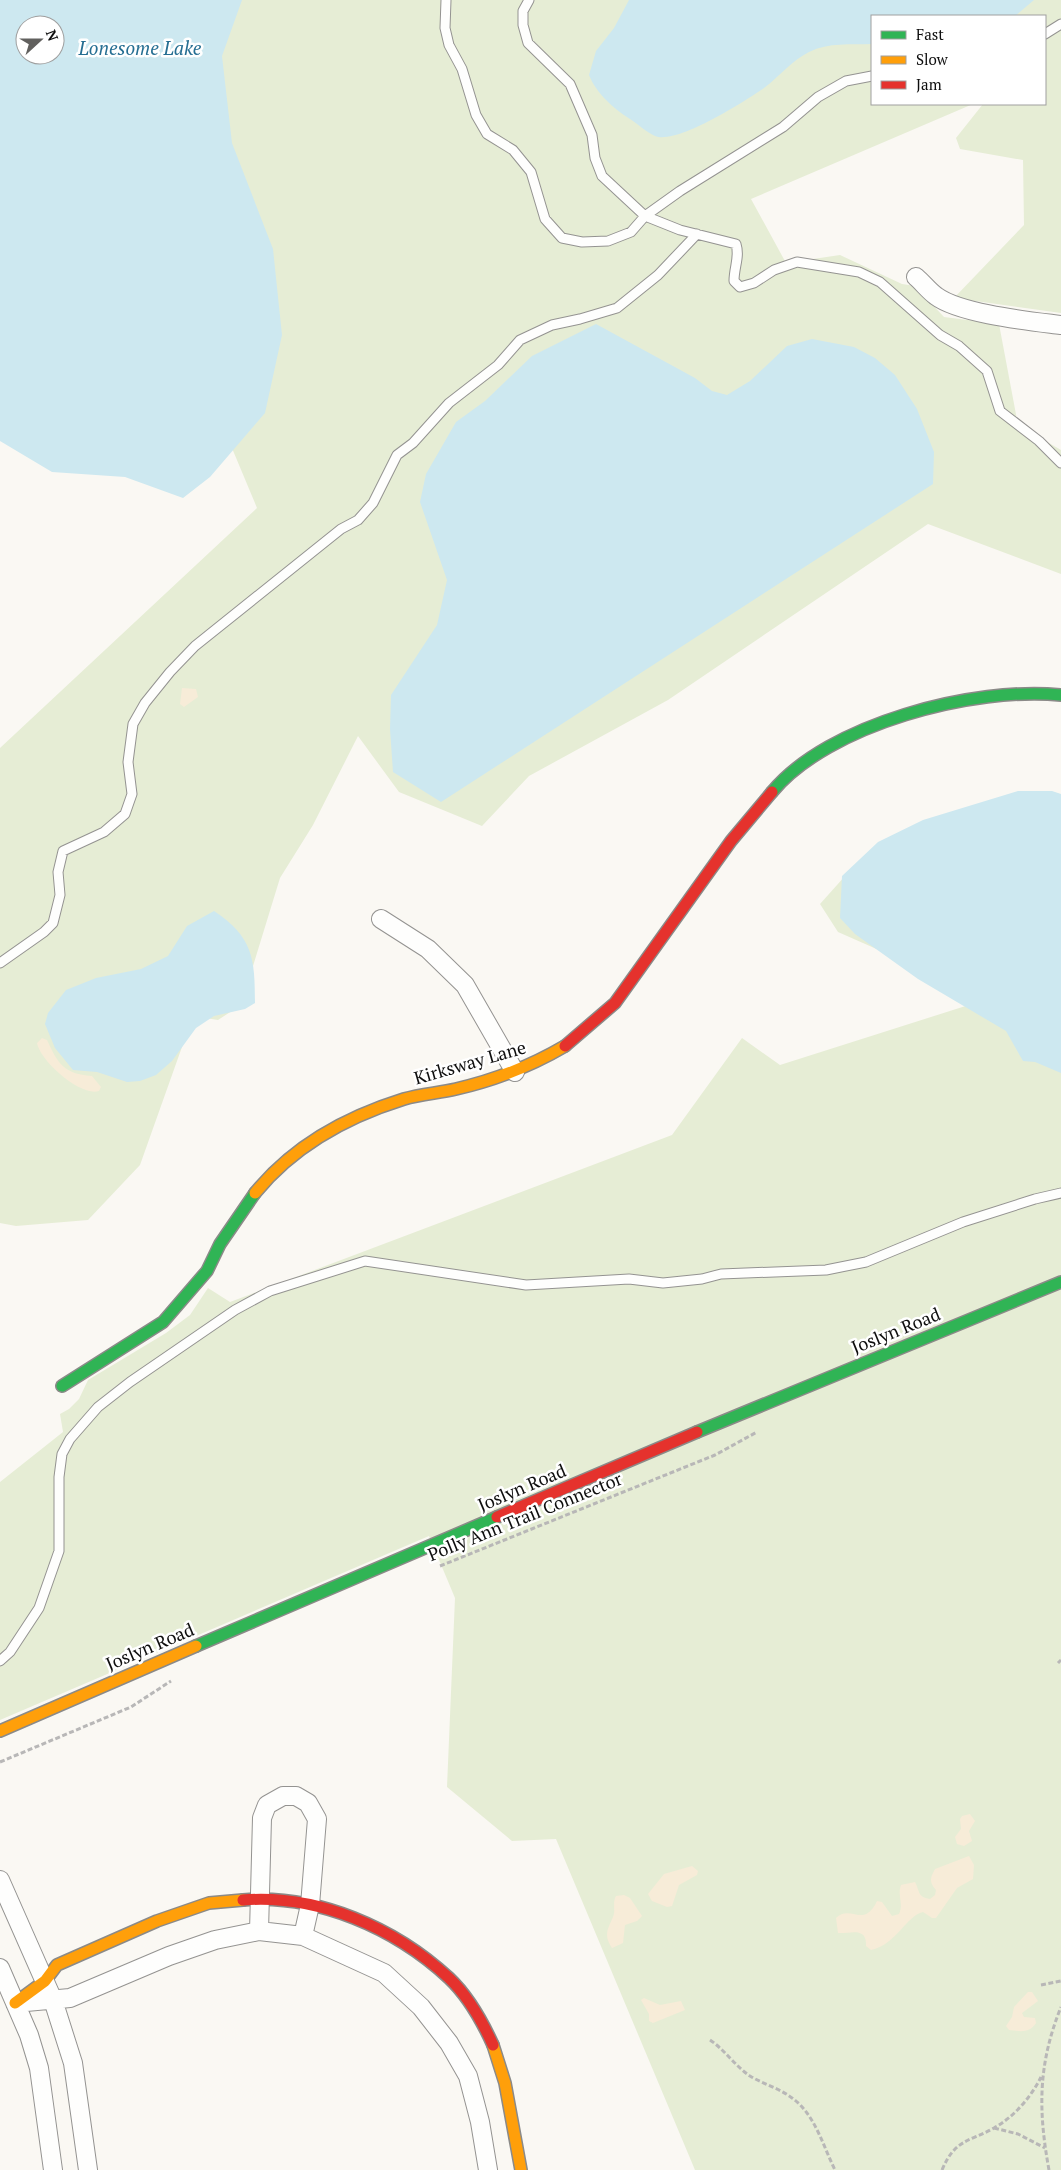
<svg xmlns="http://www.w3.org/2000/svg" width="1061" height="2170" font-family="'PT Serif',serif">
  <rect width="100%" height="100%" fill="#faf8f3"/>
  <path fill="#e6edd5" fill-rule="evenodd" d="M 0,0 L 1061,0 L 1061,313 L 954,298 L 1024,225 L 1023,160 L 960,149 L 956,138 L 983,104 L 1045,104 L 1045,16 L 872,16 L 872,104 L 973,104 L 751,199 L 786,263 L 840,255 L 902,284 L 915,286 L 944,317 L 999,324 L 1018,425 L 1061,450 L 1061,574 L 928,524 L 668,700 L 529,776 L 482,826 L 399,792 L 358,736 L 313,825 L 280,878 L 241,1005 L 218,1020 L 193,1016 L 140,1165 L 88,1220 L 16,1226 L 0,1223 L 0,748 L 257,508 L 211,398 L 61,460 ZM 25,25 L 55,25 L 55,55 L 25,55 Z
    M 1061,803 L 1061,2170 L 695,2170 L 556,1839 L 512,1841 L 447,1787 L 455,1598 L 429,1536 L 0,1720 L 0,1482 L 63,1432 L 60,1414 L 69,1409 L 79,1399 L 88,1380 L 166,1333 L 190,1315 L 208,1288 L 230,1302 L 672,1135 L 742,1038 L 780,1065 L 975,1003 L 940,977 L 838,932 L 820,904 L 854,866 Z"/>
  <path fill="#f7ecd8" d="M 182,688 L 196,689 L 198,697 L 184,707 L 180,704 Z
    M 42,1038 L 47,1040 C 58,1064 64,1074 92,1076 L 101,1087 L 99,1091 C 81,1097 40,1061 37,1043 Z
    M 970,1814 L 975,1821 L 969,1831 L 972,1841 L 964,1846 L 957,1844 L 955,1837 L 961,1829 L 960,1819 L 962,1816 Z
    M 969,1856 L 974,1865 L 973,1879 L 957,1888 L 936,1918 L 932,1918 L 923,1912 C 906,1916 896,1945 871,1950 L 866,1946 C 867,1926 850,1934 838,1933 L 836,1918 C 850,1904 864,1929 877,1901 L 882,1902 L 892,1916 L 899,1914 C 904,1904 897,1896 901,1885 L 915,1882 C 920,1891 917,1897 930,1899 L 935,1895 L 936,1890 C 929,1882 930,1878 935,1869 Z
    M 692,1866 L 698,1871 L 697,1875 L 679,1885 L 672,1906 L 667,1907 L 652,1901 L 648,1894 L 664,1874 Z
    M 624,1895 L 630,1898 L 642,1916 L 637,1921 L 625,1925 L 623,1943 L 612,1948 C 603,1935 608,1929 613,1917 C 616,1910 612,1903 616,1896 Z
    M 1028,1992 L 1032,1992 L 1038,2001 L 1022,2013 L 1024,2017 L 1035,2018 L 1036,2023 C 1029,2034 1020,2031 1009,2030 L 1006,2026 L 1012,2017 L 1014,2007 Z
    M 644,1998 L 660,2005 L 681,2001 L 685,2010 L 653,2023 L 649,2021 L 649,2014 L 641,2000 Z"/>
  <path fill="#cde8f0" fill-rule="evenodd" d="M 0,0 L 242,0 L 222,56 L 232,143 L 273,249 L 282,335 L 265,413 L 210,477 L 183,498 L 125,477 L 52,472 L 0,441 ZM 25,25 L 55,25 L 55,55 L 25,55 Z
    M 629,0 L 1034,0 L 1015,16 L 872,16 L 872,44 C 850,45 829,42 809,52 C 791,61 780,76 764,88 C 745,101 677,145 655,136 C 646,132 638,124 630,119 C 614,109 596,93 589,75 L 596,51 L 614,28 Z
    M 596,324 L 695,378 L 712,391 L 727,395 L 750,381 L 787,346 L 812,339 L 854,347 L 875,358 L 895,375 L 917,409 L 934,452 L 933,484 L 441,802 L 393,772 L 390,729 L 391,695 L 437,625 L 447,580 L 420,502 L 426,474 L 456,422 L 485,401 L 532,356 Z
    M 1018,791 L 1052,791 L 1061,794 L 1061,1073 L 1035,1062 L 1023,1061 L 1006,1031 L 918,979 L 855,934 L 840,918 L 842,876 L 878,842 L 923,820 Z
    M 214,911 C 253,937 255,958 255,1003 L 245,1009 L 214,1016 L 196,1028 L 172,1061 L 156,1075 L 140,1081 L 127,1082 L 97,1072 L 73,1070 L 55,1048 L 45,1024 L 48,1013 L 66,990 L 96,978 L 141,969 L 168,956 L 187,926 Z"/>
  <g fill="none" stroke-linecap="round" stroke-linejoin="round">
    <defs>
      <path id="lane" d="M 446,0 L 445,28 L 449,45 L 462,69 L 476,115 L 487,134 L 513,150 L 531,172 L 545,219 L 562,238 L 582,242 L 608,241 L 631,232 L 645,216 L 680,230 L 736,244 C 740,257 734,267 734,281 L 740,287 L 754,283 L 774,270 L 797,262 L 859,272 L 880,282 L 940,335 L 959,346 L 987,371 L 1000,411 L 1039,441 L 1061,463
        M 529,0 L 523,11 L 523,25 L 528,43 L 570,84 L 592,135 L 595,158 L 602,176 L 645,216 L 680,191 L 783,127 L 818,97 L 846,81 L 872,76
        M 1045,34 L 1061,24
        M 0,963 L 44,932 L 53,923 L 60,895 L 58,872 L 63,851 L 104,832 L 125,814 L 132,794 L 128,762 L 133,724 L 145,703 L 170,672 L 195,646 L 341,529 L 358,520 L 373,503 L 397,455 L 413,443 L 449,403 L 498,365 L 520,340 L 552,325 L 580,319 L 617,308 L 658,275 L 697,234
        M 0,1661 L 10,1652 L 39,1608 L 59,1551 L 59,1477 L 62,1454 L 70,1439 L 98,1407 L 130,1382 L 235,1310 L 270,1291 L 365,1261 L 526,1285 L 629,1279 L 663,1283 L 702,1279 L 721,1274 L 826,1270 L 866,1262 L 963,1222 L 1035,1199 L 1061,1193"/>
      <path id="street" d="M 916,277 C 923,283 929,291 936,296 C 960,314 1030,321 1061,325
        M 381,919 L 428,949 L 465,985 L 515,1072
        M 0,1880 L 53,2000 L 73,2063 L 88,2170
        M 259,1931 L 262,1818 L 267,1805 L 283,1796 L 296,1796 L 308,1803 L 317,1819 L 310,1905 L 303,1936
        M 0,1968 L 29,2035 L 39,2068 L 53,2170
        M 15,2003 L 70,1998 L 169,1956 L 215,1940 L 259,1931 L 303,1936 L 384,1973 L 421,2007 L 449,2043 L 468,2076 L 480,2122 L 488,2170"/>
      <path id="fast" d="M 772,792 C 828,724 975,686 1061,695
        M 62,1386 L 163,1322 L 207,1271 L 220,1244 L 255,1193
        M 697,1432 L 1061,1282
        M 196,1646 L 497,1517"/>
      <path id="slow" d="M 255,1193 C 294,1145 346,1117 404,1099 C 421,1094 439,1093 456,1089 C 495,1080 531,1066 565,1046
        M 0,1731 L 196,1646
        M 15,2003 L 45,1981 L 57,1965 L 157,1921 L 209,1903 L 243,1900
        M 493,2045 L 505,2083 L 521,2170"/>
      <path id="jam" d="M 565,1046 L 615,1003 L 731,841 L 772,792
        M 497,1517 L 697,1432
        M 243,1900 C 318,1894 395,1928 449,1978 C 467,1995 483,2023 493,2045"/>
    </defs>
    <use href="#lane" stroke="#949391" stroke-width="11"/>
    <use href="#street" stroke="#949391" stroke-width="20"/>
    <use href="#fast" stroke="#8b8a88" stroke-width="14"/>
    <use href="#slow" stroke="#8b8a88" stroke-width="14"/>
    <use href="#jam" stroke="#8b8a88" stroke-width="14"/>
    <path stroke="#b8b7b7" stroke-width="3" stroke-dasharray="5 2.5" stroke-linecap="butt" d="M 440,1566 L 715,1455 L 757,1432
      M 1058,1663 L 1061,1660
      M 0,1762 L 131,1707 L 171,1681
      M 1041,1985 L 1061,1981
      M 710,2040 C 725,2050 735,2066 750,2076 C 763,2084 779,2088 792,2098 C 815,2114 823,2146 835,2170
      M 994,2128 L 1018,2134 L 1045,2148
      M 942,2170 C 955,2139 969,2142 994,2128 C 1014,2117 1031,2097 1041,2077
      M 1049,2170 C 1038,2110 1038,2064 1061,2007"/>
    <use href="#lane" stroke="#fefefd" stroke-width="9"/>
    <use href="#street" stroke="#fefefd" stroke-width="18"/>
    <use href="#fast" stroke="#30b455" stroke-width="11"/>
    <use href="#slow" stroke="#ff9f0a" stroke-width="11"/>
    <use href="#jam" stroke="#e5322d" stroke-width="11"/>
  </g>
  <g text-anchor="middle" stroke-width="5" stroke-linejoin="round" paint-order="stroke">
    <g font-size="18" fill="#0e0e0e" stroke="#fff">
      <text transform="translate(470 1063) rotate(-16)" y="6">Kirksway Lane</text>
      <text transform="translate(896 1331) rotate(-22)" y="6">Joslyn Road</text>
      <text transform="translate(522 1488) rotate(-23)" y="6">Joslyn Road</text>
      <text transform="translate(525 1517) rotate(-22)" y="6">Polly Ann Trail Connector</text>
      <text transform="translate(150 1647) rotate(-23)" y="6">Joslyn Road</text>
    </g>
    <g font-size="19" font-style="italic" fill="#256e92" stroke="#fff">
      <text x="140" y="55">Lonesome Lake</text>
    </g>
  </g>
  <rect x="871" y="15" width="175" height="90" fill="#ffffff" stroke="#9f9f9f"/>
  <rect x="881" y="31" width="25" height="8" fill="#30b455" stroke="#9f9f9f"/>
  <text x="916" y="40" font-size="15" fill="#0e0e0e">Fast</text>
  <rect x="881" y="56" width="25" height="8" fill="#ff9f0a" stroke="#9f9f9f"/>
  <text x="916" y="65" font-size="15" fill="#0e0e0e">Slow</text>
  <rect x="881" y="81" width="25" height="8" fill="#e5322d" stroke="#9f9f9f"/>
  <text x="916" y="90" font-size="15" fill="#0e0e0e">Jam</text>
  <g transform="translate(40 40) rotate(69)"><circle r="24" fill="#ffffff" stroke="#9f9f9f"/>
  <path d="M0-4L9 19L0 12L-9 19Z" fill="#61605e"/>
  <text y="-8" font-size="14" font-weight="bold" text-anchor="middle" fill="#0e0e0e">N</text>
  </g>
</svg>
